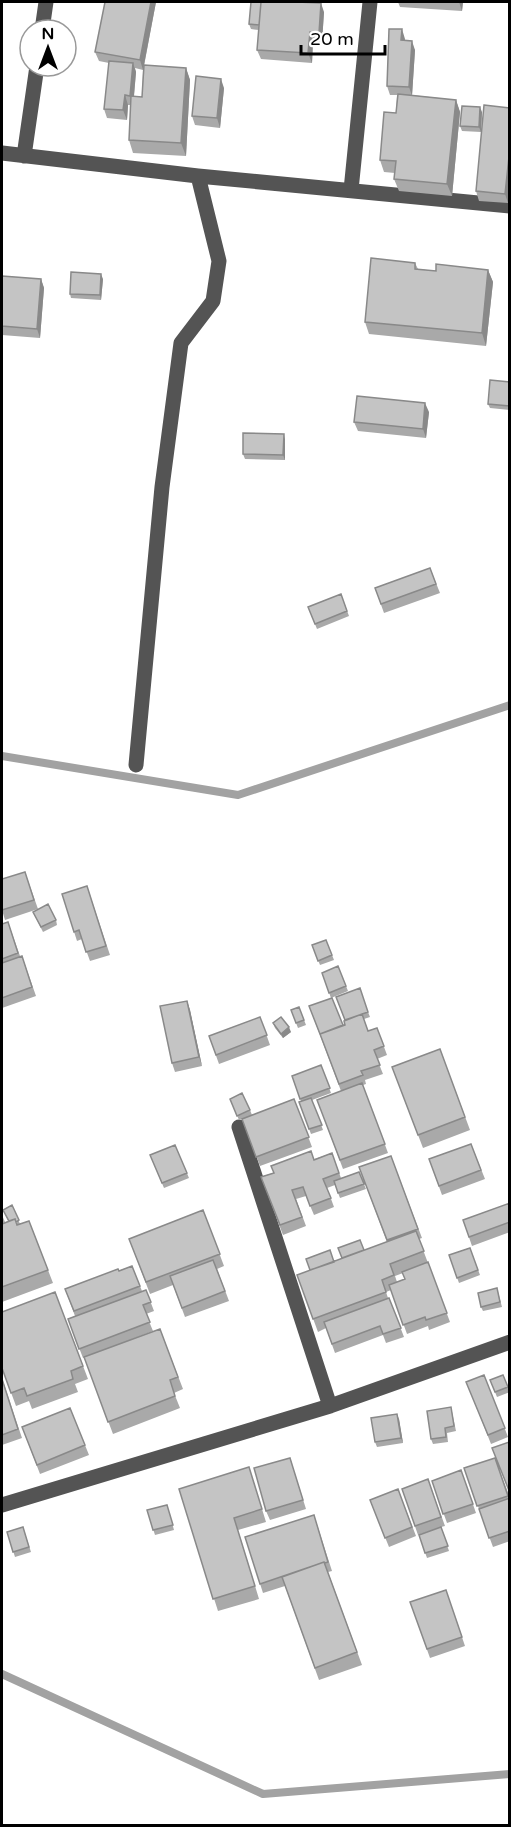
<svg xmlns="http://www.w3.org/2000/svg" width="511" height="1827" font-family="'Varela Round',sans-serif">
  <rect width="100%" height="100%" fill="#fff"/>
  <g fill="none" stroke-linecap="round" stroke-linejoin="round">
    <path stroke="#a2a2a2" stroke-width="8" d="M 2,756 L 238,795 L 510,705
      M 2,1674 L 263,1794 L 510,1774"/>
    <path stroke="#545454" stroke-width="15" d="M 42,30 L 46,2
      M 2,153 L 198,176 L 510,206
      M 24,156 L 37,66
      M 351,190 L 370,2
      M 136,765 L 162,487 L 181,343 L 213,301 L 219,261 L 198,176
      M 239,1127 L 330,1406
      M 2,1505 L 330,1406 L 510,1342"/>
  </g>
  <path fill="#a9a9a9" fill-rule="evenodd" d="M 105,2 L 156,2 L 144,66 L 186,68 L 190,80 L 186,156 L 133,153 L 129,140 L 131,105 L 128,105 L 127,120 L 107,118 L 104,109 L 109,63 L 99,61 L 95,52 ZM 135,68 L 143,70 L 142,97 L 134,97 L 136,72 Z
    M 398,2 L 463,2 L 462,11 L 400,7 Z
    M 324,12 L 322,42 L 313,41 L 312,63 L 261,59 L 257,50 L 259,30 L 251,29 L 249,24 Z
    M 405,39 L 405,40 L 415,50 L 412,95 L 456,100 L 460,112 L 452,196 L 399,191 L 394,179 L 395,173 L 384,172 L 380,160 L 396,113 L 397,95 L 390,95 L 387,86 Z
    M 224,88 L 220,128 L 195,125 L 192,116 Z
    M 510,108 L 510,192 L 508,203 L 479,201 L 476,191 Z
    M 482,112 L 481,132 L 462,131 L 460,126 Z
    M 415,263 L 418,269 L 436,271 L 488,270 L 493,282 L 486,346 L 369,334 L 365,322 Z
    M 2,276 L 41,279 L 44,288 L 40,338 L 2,335 Z
    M 103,279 L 101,300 L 71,298 L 70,294 Z
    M 510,382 L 510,410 L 490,408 L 488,404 Z
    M 429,412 L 426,438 L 358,431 L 354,422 Z
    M 285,439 L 285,460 L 245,459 L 243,454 Z
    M 430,568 L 440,593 L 384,613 L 375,588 Z
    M 341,594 L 349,616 L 317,629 L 308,607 Z
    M 25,872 L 38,909 L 5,920 L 2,910 Z
    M 87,886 L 110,955 L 90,961 L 82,939 L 77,941 L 62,894 Z
    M 33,912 L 56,920 L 57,925 L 43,932 Z
    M 8,922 L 20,956 L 22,956 L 36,996 L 2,1008 L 2,924 Z
    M 326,940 L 334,960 L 320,965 L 312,945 Z
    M 338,966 L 348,991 L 331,998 L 322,973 Z
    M 336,997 L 368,1012 L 370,1017 L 364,1019 L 368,1031 L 377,1028 L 387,1055 L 377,1059 L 383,1074 L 365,1080 L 366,1084 L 363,1085 L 388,1153 L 343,1169 L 317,1100 L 341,1091 L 309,1006 L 332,998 L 343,1026 L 345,1025 L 345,1021 Z
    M 187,1001 L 190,1010 L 202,1066 L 175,1072 L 172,1063 Z
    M 299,1007 L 306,1025 L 298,1028 L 291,1010 Z
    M 260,1017 L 270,1045 L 219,1064 L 209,1036 Z
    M 273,1023 L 291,1032 L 283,1038 L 275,1028 Z
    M 440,1049 L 470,1130 L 423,1148 L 392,1067 Z
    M 321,1065 L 331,1093 L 312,1100 L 323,1130 L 311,1134 L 299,1102 L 301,1101 L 292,1076 Z
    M 230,1099 L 250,1110 L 252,1115 L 294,1099 L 312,1147 L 260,1166 L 242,1119 L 239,1120 Z
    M 471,1144 L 485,1179 L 442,1195 L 429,1159 Z
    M 175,1145 L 189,1178 L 164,1188 L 150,1155 Z
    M 332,1153 L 341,1178 L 359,1172 L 366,1189 L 340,1198 L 335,1185 L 327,1188 L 334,1207 L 314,1215 L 306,1196 L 296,1199 L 306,1226 L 283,1235 L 261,1177 Z
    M 391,1156 L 422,1238 L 419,1239 L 450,1322 L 429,1330 L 428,1326 L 407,1334 L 391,1290 L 386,1292 L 388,1298 L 389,1298 L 404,1337 L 386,1343 L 383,1335 L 335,1353 L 326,1328 L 318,1332 L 297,1275 L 387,1242 L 359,1167 ZM 403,1273 L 405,1279 L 397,1282 L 395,1276 Z
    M 510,1203 L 510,1232 L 472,1246 L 463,1220 Z
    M 12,1205 L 20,1224 L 29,1221 L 53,1283 L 2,1302 L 2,1215 L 5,1222 L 8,1221 L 3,1210 Z
    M 203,1210 L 224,1266 L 217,1269 L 229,1301 L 185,1317 L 173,1285 L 150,1294 L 129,1239 Z
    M 470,1248 L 480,1275 L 459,1283 L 449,1255 Z
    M 132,1266 L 142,1291 L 146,1290 L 154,1311 L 146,1314 L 153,1331 L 83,1358 L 68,1319 L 75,1316 L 65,1289 Z
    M 497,1288 L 502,1307 L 483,1311 L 481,1307 Z
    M 55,1292 L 88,1379 L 75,1384 L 78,1392 L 32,1409 L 29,1401 L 16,1406 L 2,1368 Z
    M 160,1329 L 183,1389 L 174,1393 L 180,1408 L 113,1434 L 84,1357 Z
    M 484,1375 L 508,1437 L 491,1444 L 470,1391 Z
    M 503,1375 L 510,1392 L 497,1397 L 490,1380 Z
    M 2,1378 L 22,1438 L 2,1445 Z
    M 451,1407 L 456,1431 L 447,1433 L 448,1442 L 433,1444 L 431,1439 Z
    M 70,1408 L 89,1455 L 40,1474 L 22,1427 Z
    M 399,1419 L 403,1443 L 377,1447 L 375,1442 Z
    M 290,1458 L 306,1509 L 270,1520 L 266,1511 Z
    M 495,1458 L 510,1498 L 510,1541 L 493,1547 L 464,1468 Z
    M 461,1470 L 476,1513 L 447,1523 L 432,1481 Z
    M 428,1479 L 445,1526 L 441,1527 L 449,1551 L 427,1558 L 419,1535 L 432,1530 L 418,1535 L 402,1489 Z
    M 253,1480 L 266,1522 L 238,1530 L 259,1599 L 218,1611 L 179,1489 Z
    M 398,1489 L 416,1536 L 389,1547 L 370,1500 Z
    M 167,1505 L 174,1530 L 155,1535 L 147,1510 Z
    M 314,1515 L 332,1571 L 328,1572 L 362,1665 L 319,1680 L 285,1586 L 263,1593 L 245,1537 Z
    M 23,1527 L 31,1552 L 15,1557 L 7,1532 Z
    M 446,1590 L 465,1646 L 430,1658 L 410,1602 Z"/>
  <path fill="#898989" d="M 151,2 L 156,2 L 143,70 L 140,60 Z
    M 459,2 L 463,2 L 462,11 Z
    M 321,3 L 324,12 L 322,42 L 319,33 Z
    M 402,29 L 405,39 L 404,49 L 401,40 Z
    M 310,32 L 313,41 L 312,63 L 308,53 Z
    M 412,41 L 415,50 L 412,96 L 409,87 Z
    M 133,63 L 136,72 L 133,105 L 130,96 Z
    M 186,68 L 190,80 L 186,156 L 181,143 Z
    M 221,79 L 224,88 L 220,128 L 217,118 Z
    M 125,95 L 128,105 L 127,120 L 123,110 Z
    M 456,100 L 460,112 L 452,196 L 447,184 Z
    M 480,107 L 482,112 L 481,132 L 479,127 Z
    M 510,147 L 510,192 L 508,203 L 505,194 Z
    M 488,270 L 493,282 L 486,346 L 482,333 Z
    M 101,274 L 103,279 L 101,300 L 100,295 Z
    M 41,279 L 44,288 L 40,338 L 37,329 Z
    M 425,403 L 429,412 L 426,438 L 423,429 Z
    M 284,434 L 285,439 L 285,460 L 283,455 Z
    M 187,1001 L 190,1010 L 202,1066 L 199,1057 Z
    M 289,1027 L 291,1032 L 283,1038 L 281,1034 Z
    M 397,1414 L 399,1419 L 403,1443 L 401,1438 Z"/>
  <path fill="#c4c4c4" stroke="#898989" stroke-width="1.5" d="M 105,2 L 151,2 L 140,60 L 95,52 Z
    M 251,2 L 261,2 L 259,25 L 249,24 Z
    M 261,2 L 296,2 L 321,3 L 319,33 L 310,32 L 308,53 L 257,50 Z
    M 389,29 L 402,29 L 401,40 L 412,41 L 409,87 L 387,86 Z
    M 109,61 L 133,63 L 130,96 L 125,95 L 123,110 L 104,109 Z
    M 144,65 L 186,68 L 181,143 L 129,140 L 131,96 L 142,97 Z
    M 196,76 L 221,79 L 217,118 L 192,116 Z
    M 398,94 L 456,100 L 447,184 L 394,179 L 396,161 L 380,160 L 384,112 L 396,113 Z
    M 484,105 L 510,108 L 510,147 L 505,194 L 476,191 Z
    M 462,106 L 480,107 L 479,127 L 460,126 Z
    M 371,258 L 415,263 L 415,269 L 436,271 L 436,264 L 488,270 L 482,333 L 365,322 Z
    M 71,272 L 101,274 L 100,295 L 70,294 Z
    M 2,276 L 41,279 L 37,329 L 2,326 Z
    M 490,380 L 510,382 L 510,406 L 488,404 Z
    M 357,396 L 425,403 L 423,429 L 354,422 Z
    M 243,433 L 284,434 L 283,455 L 243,454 Z
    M 430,568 L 436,584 L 381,604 L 375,588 Z
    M 341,594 L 347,611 L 315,624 L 308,607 Z
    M 25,872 L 34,900 L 2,910 L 2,879 Z
    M 87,886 L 106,946 L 86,952 L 79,930 L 74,932 L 62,894 Z
    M 48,904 L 56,920 L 41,927 L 33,912 Z
    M 8,922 L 18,953 L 2,959 L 2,924 Z
    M 326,940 L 332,955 L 318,961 L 312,945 Z
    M 22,956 L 32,987 L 2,998 L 2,963 Z
    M 338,966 L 346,986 L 329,993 L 322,973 Z
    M 360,988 L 368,1012 L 345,1020 L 336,997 Z
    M 332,998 L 343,1025 L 320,1034 L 309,1006 Z
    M 187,1001 L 199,1057 L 172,1063 L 160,1006 Z
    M 299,1007 L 304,1020 L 296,1023 L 291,1010 Z
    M 362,1014 L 368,1031 L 377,1028 L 384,1046 L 374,1050 L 380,1065 L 361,1071 L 363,1075 L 339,1084 L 320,1034 L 345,1025 L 344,1021 Z
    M 260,1017 L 267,1035 L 216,1055 L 209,1036 Z
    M 281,1017 L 289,1027 L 281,1034 L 273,1023 Z
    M 440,1049 L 465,1117 L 418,1135 L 392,1067 Z
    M 321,1065 L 330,1088 L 300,1099 L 292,1076 Z
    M 362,1083 L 385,1144 L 340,1160 L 317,1100 Z
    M 242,1093 L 250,1110 L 237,1116 L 230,1099 Z
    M 311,1098 L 322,1125 L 309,1129 L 299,1102 Z
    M 294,1099 L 309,1137 L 256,1157 L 242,1119 Z
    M 471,1144 L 481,1170 L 439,1186 L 429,1159 Z
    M 175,1145 L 187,1173 L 162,1183 L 150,1155 Z
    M 311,1151 L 314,1160 L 332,1153 L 339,1173 L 323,1179 L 331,1198 L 310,1206 L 303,1187 L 292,1190 L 302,1217 L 280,1225 L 261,1177 L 274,1173 L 271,1166 Z
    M 391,1156 L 418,1229 L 387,1240 L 359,1167 Z
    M 359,1172 L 364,1184 L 338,1193 L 334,1181 Z
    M 510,1203 L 510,1222 L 469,1237 L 463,1220 Z
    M 12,1205 L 19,1220 L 16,1222 L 15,1219 L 9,1221 L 3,1210 Z
    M 203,1210 L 220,1254 L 146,1282 L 129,1239 Z
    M 15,1219 L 17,1225 L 29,1221 L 48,1270 L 2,1287 L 2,1224 Z
    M 416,1231 L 424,1251 L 390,1264 L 394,1275 L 382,1280 L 386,1292 L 313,1319 L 297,1275 Z
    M 360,1240 L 364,1250 L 342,1258 L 338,1248 Z
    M 470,1248 L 478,1270 L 457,1278 L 449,1255 Z
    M 330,1250 L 334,1262 L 310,1270 L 306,1259 Z
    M 213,1260 L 225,1291 L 182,1308 L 170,1276 Z
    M 428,1262 L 447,1313 L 426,1320 L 425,1317 L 403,1325 L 389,1285 L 405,1279 L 402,1272 Z
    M 132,1266 L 140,1286 L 74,1311 L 65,1289 L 118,1269 L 119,1271 Z
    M 497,1288 L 500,1302 L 481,1307 L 478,1293 Z
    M 146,1290 L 151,1302 L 143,1305 L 150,1322 L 79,1349 L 68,1319 Z
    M 55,1292 L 83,1366 L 71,1371 L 73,1379 L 27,1396 L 24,1388 L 11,1393 L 2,1368 L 2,1312 Z
    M 389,1298 L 401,1328 L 383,1334 L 380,1326 L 332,1344 L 324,1322 Z
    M 160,1329 L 178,1377 L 170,1380 L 175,1396 L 108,1422 L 84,1357 Z
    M 484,1375 L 505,1428 L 488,1435 L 466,1382 Z
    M 503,1375 L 508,1387 L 495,1392 L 490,1380 Z
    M 2,1379 L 18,1429 L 2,1435 Z
    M 451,1407 L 454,1426 L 445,1428 L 446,1437 L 431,1439 L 427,1411 Z
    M 70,1408 L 85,1445 L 37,1465 L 22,1427 Z
    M 397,1414 L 401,1438 L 375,1442 L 371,1418 Z
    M 509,1442 L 510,1443 L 510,1493 L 492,1448 Z
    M 290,1458 L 303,1500 L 266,1511 L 254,1468 Z
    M 495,1458 L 508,1496 L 477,1506 L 464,1468 Z
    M 249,1467 L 262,1509 L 234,1518 L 255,1586 L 213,1599 L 179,1489 Z
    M 461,1470 L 473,1504 L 443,1514 L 432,1481 Z
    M 428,1479 L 441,1517 L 415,1526 L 402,1489 Z
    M 398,1489 L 412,1527 L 385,1538 L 370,1500 Z
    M 510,1498 L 510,1531 L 489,1538 L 479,1509 Z
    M 167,1505 L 173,1525 L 153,1530 L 147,1510 Z
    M 314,1515 L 328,1562 L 325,1563 L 324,1562 L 260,1584 L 245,1537 Z
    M 23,1527 L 29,1547 L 13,1552 L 7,1532 Z
    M 441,1527 L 448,1546 L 425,1553 L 419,1535 Z
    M 324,1562 L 357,1652 L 315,1668 L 282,1577 Z
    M 446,1590 L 462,1637 L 427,1649 L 410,1602 Z"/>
  <rect width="511" height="1827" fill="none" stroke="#000000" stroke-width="6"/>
  <g transform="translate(48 48)"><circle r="28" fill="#ffffff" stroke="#999999" stroke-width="1.5"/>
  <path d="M0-4.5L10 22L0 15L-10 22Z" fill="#000000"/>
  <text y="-9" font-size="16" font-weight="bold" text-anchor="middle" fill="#000000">N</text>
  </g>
  <path d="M301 45v9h84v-9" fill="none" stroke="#000000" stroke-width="3"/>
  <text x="310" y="45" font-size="18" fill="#000000" stroke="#ffffff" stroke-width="4.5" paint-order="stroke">20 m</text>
</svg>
